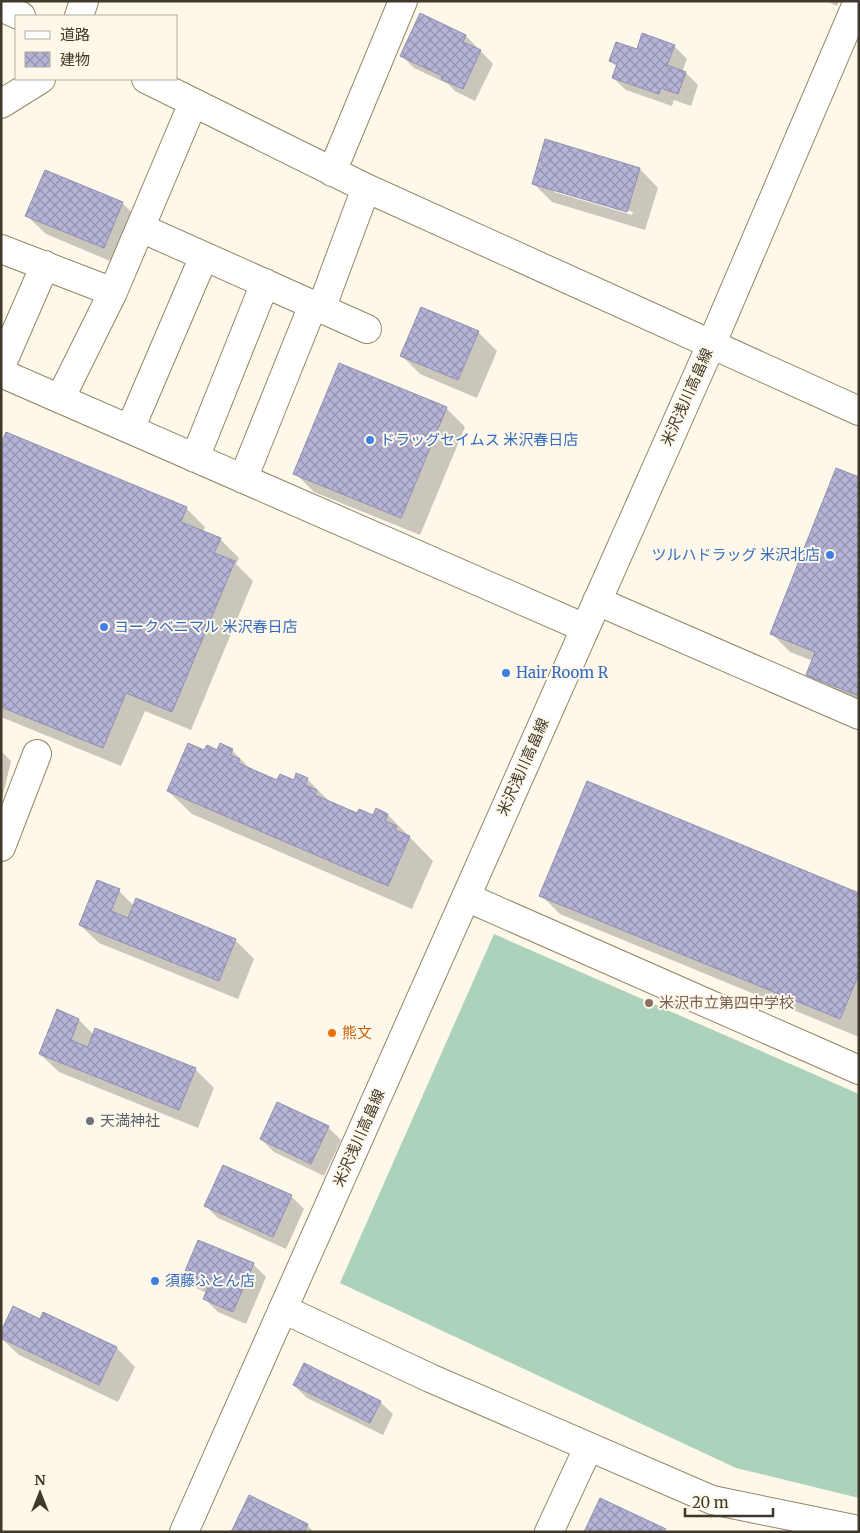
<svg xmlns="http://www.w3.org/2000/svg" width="860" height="1533" font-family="Merriweather,'Noto Sans JP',serif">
  <defs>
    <pattern id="building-cross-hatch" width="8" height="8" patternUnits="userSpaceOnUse" patternTransform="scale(1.25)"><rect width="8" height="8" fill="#b5b3d6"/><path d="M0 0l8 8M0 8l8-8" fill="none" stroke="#9593ae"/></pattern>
  </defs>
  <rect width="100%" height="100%" fill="#fdf8ea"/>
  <path fill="#add2bb" d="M 494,934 L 859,1094 L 859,1498 L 736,1468 L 340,1283 Z"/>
  <path fill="#0003" fill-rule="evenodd" d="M 826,1 L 839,1 L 837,6 Z
    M 421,15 L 466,36 L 493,64 L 475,101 L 455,91 L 448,84 L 414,68 L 401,55 Z
    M 674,46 L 687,59 L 682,72 L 686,73 L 698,85 L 691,106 L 674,100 L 672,106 L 626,90 L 613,78 L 617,67 L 610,61 L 637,50 Z
    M 640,169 L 658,188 L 645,230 L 552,202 L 533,183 ZM 554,189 L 633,212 L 632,215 L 554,192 Z
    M 122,203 L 141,221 L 122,266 L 46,234 L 27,216 Z
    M 478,332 L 497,351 L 477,398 L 420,374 L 401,355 Z
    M 446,408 L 465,427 L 420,535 L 314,492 L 295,473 Z
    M 1,447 L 186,508 L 205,527 L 203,532 L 220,539 L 239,558 L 236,564 L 253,581 L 191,730 L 145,711 L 121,766 L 1,717 Z
    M 859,478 L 859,706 L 826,693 L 807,675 L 813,661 L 790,652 L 771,633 Z
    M 232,750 L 252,771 L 278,782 L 307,779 L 331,803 L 358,815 L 374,817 L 377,810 L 388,815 L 433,861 L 412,909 L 192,814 L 168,791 L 205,752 Z
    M 1,751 L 11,761 L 2,799 L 1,798 Z
    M 119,891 L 134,906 L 235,940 L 254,959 L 238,999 L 99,943 L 80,925 Z
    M 859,894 L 859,1037 L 560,914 L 541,895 Z
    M 79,1020 L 94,1035 L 195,1069 L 214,1088 L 198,1128 L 59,1072 L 40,1054 Z
    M 328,1127 L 341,1140 L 324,1176 L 274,1152 L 261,1139 Z
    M 291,1196 L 304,1209 L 286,1249 L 218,1218 L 206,1206 Z
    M 253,1264 L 266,1277 L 246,1324 L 218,1312 L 205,1299 L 207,1293 L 198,1289 L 185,1276 Z
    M 44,1313 L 117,1348 L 135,1367 L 118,1402 L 19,1355 L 1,1338 L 41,1320 Z
    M 294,1385 L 380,1402 L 393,1414 L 383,1435 L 307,1398 Z
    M 307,1525 L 314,1532 L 232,1532 Z"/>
  <path fill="url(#building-cross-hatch)" stroke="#9290b1" d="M 420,13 L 466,35 L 463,42 L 481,50 L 463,89 L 441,79 L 442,76 L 400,56 Z
    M 642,33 L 675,45 L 667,65 L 686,72 L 678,94 L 661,88 L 659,94 L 612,78 L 617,64 L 609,61 L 616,42 L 637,49 Z
    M 545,139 L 640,168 L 627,212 L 532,184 Z
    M 45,170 L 123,202 L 104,248 L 25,216 Z
    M 421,307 L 479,331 L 458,380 L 400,356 Z
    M 339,363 L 447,407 L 401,518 L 293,474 Z
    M 6,432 L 187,507 L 181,522 L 221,538 L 214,553 L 235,561 L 172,712 L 126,693 L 103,748 L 1,707 L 1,443 Z
    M 836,468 L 859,477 L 859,696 L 806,675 L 815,652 L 770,634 Z
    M 188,743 L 204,750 L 207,745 L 217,750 L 220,743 L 233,749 L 230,755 L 240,759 L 238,763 L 277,780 L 280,774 L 294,780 L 296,773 L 308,778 L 305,785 L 317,790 L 315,795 L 357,813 L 359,809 L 373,815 L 376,808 L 388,814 L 385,821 L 397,826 L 395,830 L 410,836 L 388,886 L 167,791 Z
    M 587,781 L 859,893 L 859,974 L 840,1019 L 539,896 Z
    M 97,880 L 120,889 L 111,911 L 128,918 L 136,898 L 236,939 L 219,981 L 79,925 Z
    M 57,1009 L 79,1019 L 71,1040 L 88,1047 L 95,1028 L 196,1068 L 179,1110 L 39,1054 Z
    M 277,1102 L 329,1126 L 311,1164 L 260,1139 Z
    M 223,1165 L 292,1195 L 273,1237 L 204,1206 Z
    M 198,1240 L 254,1263 L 233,1312 L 203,1299 L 208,1287 L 183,1276 Z
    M 13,1306 L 40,1319 L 43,1312 L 117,1347 L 99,1385 L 1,1338 L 1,1331 Z
    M 304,1363 L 381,1401 L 370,1423 L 293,1385 Z
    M 249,1495 L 308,1524 L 304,1532 L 231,1532 Z
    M 600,1498 L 666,1529 L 664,1532 L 584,1532 Z"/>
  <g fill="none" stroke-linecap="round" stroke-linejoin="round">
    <defs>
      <path id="minor" d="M 1,7 L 21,16
        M 79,16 L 84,1
        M 146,79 L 366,188 L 859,411
        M 1,104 L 41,79
        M 332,172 L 403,1
        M 141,228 L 367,329
        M 1,249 L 113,292 L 193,103
        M 321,309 L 366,188
        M 1,366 L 45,265
        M 1,373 L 585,628
        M 60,399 L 113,292
        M 130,429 L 204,256
        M 195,458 L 265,283
        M 243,479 L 313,305
        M 597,601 L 859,715
        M 1,847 L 37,754
        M 466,897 L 859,1070
        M 283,1309 L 430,1378 L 712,1500 L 859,1530
        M 549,1532 L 588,1448"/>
      <path id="major" d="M 184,1532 L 711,345 L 858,1"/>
    </defs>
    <use href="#minor" stroke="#928665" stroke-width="30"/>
    <use href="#major" stroke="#928665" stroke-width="30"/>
    <use href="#minor" stroke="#fff" stroke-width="28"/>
    <use href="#major" stroke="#fff" stroke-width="28"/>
  </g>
  <g fill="#3f7fe0" stroke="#fdf8ea" stroke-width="2">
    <circle cx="370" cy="440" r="5"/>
    <circle cx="830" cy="555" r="5"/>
    <circle cx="104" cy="627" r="5"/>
    <circle cx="506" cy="673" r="5"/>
    <circle cx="155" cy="1281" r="5"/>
  </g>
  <circle fill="#8d6e63" stroke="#fdf8ea" stroke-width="2" cx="649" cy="1003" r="5"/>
  <circle fill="#e8710a" stroke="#fdf8ea" stroke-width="2" cx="332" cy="1033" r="5"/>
  <circle fill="#6b7280" stroke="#fdf8ea" stroke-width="2" cx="90" cy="1121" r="5"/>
  <g text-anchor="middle" stroke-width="4" stroke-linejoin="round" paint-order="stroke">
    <g font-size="15" fill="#3e392b" stroke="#fdf8ea">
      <text transform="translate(687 397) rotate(-66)" y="5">米沢浅川高畠線</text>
      <text transform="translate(523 767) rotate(-66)" y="5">米沢浅川高畠線</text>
      <text transform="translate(359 1138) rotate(-66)" y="5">米沢浅川高畠線</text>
    </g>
    <g font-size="15" fill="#366cbe" stroke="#fdf8ea" text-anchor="start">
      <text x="380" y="445">ドラッグセイムス 米沢春日店</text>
      <text x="820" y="560" text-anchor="end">ツルハドラッグ 米沢北店</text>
      <text x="114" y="632">ヨークベニマル 米沢春日店</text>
      <text x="516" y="678">Hair Room R</text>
      <text x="165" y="1286">須藤ふとん店</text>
    </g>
    <g font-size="15" fill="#785e54" stroke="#fdf8ea" text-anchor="start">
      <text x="659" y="1008">米沢市立第四中学校</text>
    </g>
    <g font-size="15" fill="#c56008" stroke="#fdf8ea" text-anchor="start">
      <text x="342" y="1038">熊文</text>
    </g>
    <g font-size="15" fill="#5b616d" stroke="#fdf8ea" text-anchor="start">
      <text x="100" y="1126">天満神社</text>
    </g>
  </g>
  <rect width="860" height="1533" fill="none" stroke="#3e392b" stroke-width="5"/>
  <rect x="15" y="15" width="162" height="65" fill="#fdf8ea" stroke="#b1ac9e"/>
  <rect x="25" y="31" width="25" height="8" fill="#ffffff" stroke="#b1ac9e"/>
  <text x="60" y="40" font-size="15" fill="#3e392b">道路</text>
  <rect x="25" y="52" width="25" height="15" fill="url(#building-cross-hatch)" stroke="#b1ac9e"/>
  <text x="60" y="65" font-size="15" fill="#3e392b">建物</text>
  <g transform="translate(40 1493)" stroke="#fdf8ea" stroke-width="4" paint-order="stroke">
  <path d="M0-4L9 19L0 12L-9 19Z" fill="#3e392b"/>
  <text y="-8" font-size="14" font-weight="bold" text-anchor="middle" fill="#3e392b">N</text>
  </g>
  <path d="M685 1508v8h88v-8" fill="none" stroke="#3e392b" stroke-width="2.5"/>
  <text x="692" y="1508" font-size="15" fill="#3e392b" stroke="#fdf8ea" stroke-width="4" paint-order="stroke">20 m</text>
</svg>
